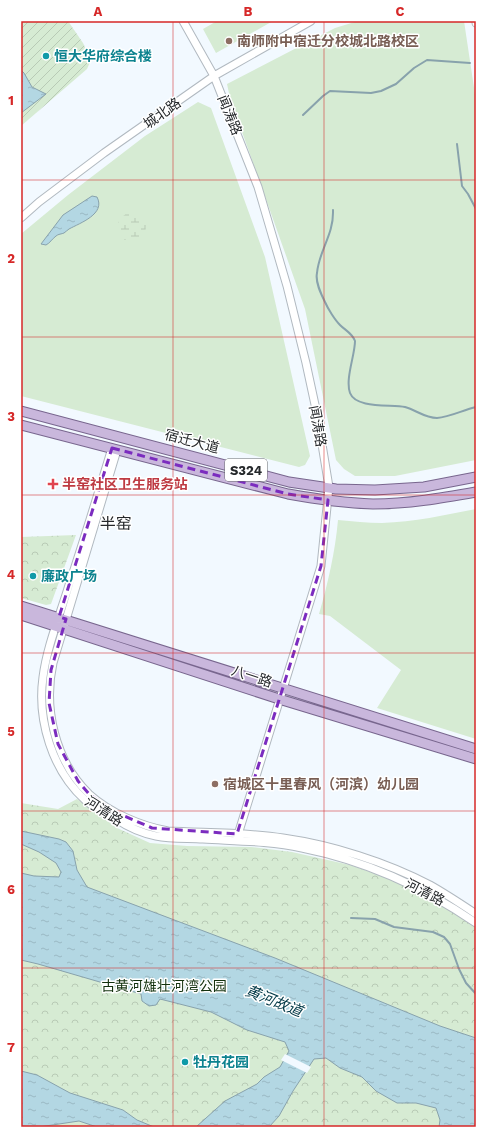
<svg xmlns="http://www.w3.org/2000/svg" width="497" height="1148" font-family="'Work Sans','Noto Sans SC',sans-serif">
  <defs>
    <pattern id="wetland-marsh" width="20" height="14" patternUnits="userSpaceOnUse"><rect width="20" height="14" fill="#d6ebd3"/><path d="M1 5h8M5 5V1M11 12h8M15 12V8" fill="none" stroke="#b8cab5"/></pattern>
    <pattern id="park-crowns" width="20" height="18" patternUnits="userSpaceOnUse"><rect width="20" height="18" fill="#d6ebd3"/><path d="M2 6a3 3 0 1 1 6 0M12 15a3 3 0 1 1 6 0" fill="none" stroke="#b8cab5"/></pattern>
    <pattern id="garden-furrows" width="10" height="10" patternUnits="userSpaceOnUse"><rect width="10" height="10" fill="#d6ebd3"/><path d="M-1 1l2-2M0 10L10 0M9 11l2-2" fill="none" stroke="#b8cab5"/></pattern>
    <pattern id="water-ripples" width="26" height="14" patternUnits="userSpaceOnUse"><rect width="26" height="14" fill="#b3d7e3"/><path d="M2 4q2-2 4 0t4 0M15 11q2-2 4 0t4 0" fill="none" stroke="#9ab9c3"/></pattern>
  </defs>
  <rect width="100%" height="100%" fill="#f2f9ff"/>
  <path fill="#d6ebd3" d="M 217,21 L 273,21 L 216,53 L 203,29 Z
    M 358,21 L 464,21 L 476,101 L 476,460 L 395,476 L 355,476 L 344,469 L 336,460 L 305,309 L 230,98 L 227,84 L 335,28 Z
    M 198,102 L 211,108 L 265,257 L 310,456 L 305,465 L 299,467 L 21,396 L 21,234 L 68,195 L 145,136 Z
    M 476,509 L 476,739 L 377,708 L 401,670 L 330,616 L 319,614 C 328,583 335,553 338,520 C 353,521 367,523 382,523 C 414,522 445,515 476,509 Z"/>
  <path fill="url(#wetland-marsh)" d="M 128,213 L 146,217 C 147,224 146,229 144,236 L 137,239 L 123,240 C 113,231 117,218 128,213 Z"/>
  <path fill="url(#park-crowns)" d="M 76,535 L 51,604 L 46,605 L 21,598 L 21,537 Z
    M 77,799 L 117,828 L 150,843 L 187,846 L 251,847 L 292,852 L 350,865 L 402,883 L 456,913 L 476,927 L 476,1127 L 21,1127 L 21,803 L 58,809 Z"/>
  <path fill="url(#garden-furrows)" d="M 21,21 L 68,21 L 83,43 L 91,60 L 87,69 L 21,126 Z"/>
  <path fill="url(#water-ripples)" stroke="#88a2ac" d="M 21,70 L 24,73 L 32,87 L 46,94 L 21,113 Z
    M 92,196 L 97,197 C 106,214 80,223 69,229 C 67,230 66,232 64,233 C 62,234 58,234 56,236 C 52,239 50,243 46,245 L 41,244 L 63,215 Z
    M 21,831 L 59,839 L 66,842 L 73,851 L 77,870 L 87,887 L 275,958 L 440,1026 L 476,1038 L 476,1127 L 439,1127 L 440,1120 L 436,1108 L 416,1103 L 397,1103 L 376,1091 L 362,1077 L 340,1068 L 326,1058 L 314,1059 L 293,1091 L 279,1116 L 269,1127 L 196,1127 L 225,1101 L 257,1084 L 264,1077 L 280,1067 L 289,1051 L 285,1042 L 247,1030 L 211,1012 L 160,999 L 156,1005 L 149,1006 L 142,1001 L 141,994 L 38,964 L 21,960 L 21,873 L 34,876 L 59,877 L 61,872 L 56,863 L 39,852 L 21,844 Z
    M 21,1071 L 37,1075 L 70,1093 L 123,1110 L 137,1120 L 154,1127 L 97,1127 L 79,1121 L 39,1127 L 21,1126 Z"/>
  <path fill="#f2f9ff" d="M 285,1054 L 311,1067 L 307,1073 L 281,1060 Z"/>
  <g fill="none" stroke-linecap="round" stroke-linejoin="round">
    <path stroke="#88a2ac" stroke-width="2" d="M 303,115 L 323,96 L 330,91 L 371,93 L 381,91 L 396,84 L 414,68 L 427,60 L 470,63
      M 457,144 L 462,186 L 468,194 L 476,209
      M 333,210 C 334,235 319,250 317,273 C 315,282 321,294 325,302 C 328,309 335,320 340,325 C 346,331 352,333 355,341 C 355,355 345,379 350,393 C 356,409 392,404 405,407 C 416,410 425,418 437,418 C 450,417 463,410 476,407
      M 351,918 L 375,919 L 394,927 L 433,932 L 444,937 L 450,944 L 459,969 L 466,983 L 476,994"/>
    <defs>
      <path id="minor" d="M 183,21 L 214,76 L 258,187 L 287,286 L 306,363 L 317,414 L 329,487 L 321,566 L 236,841
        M 476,21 L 476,23
        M 21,218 L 39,202 L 104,153 L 214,76 L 311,21
        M 112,448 C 98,494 84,540 69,585 C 60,615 47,646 43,677 C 37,720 52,770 85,800 C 94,808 106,814 116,819 C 128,827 141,833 156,836 C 171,839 188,838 203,839 C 236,841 270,841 302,848 C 367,861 422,886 476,923
        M 117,450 L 53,663 C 43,708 55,761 89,794 C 110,813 141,826 168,831 C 207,833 246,832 283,838 C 332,845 386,862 430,885 C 446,894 461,904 476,914"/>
      <path id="major" d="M 21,411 L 289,482 L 336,489 L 375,490 L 424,487 L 476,477
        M 21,425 L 288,494 C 316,499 345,503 373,504 C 408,504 442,498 476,492
        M 21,606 L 476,749
        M 21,615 L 279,699 L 476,759"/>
    </defs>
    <use href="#minor" stroke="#b1b9c0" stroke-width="9"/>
    <use href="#major" stroke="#78668e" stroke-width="11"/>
    <use href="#minor" stroke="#fff" stroke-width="7"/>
    <use href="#major" stroke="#c9b7dc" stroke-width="9"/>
  </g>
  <path fill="none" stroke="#7b2cbf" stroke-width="3" stroke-dasharray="8 5" stroke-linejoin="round" d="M 112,448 L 288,494 L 328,500 L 321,566 L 237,834 L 152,828 L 113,811 L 89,794 L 78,781 L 58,744 L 49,703 L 51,670 L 66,619 L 59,617 Z"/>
  <path fill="none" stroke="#d62828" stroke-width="1" stroke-opacity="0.55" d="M 173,21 L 173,1127M 324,21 L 324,1127M 21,180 L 476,180M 21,337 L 476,337M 21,495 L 476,495M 21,653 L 476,653M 21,811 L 476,811M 21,968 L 476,968"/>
  <g fill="#8d6e63" stroke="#fff" stroke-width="1.5">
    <circle cx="229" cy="41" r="4"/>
    <circle cx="215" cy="784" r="4"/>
  </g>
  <g fill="#0f9aa8" stroke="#fff" stroke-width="1.5">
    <circle cx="46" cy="56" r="4"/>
    <circle cx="33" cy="576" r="4"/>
    <circle cx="185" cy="1062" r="4"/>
  </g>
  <path fill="#e0444e" stroke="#fff" stroke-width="1.5" d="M51 478h4v4h4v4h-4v4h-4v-4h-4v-4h4z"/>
  <g text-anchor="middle" stroke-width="3" stroke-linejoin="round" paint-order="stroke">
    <rect fill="#fff" stroke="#66686b" stroke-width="1" x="225" y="459" width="42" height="22" rx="3"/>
    <g font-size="13" font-weight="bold" fill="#25282b">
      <text x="246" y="475">S324</text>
    </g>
    <g font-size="14" font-weight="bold" fill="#785e54" stroke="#fff" text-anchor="start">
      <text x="237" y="46">南师附中宿迁分校城北路校区</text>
      <text x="223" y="789">宿城区十里春风（河滨）幼儿园</text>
    </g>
    <g font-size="14" font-weight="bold" fill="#0d838f" stroke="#fff" text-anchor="start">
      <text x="54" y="61">恒大华府综合楼</text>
      <text x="41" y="581">廉政广场</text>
      <text x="193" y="1067">牡丹花园</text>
    </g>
    <g font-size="14" fill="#25282b" stroke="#fff">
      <text transform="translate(162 113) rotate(-35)" y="5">城北路</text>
      <text transform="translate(230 115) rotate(68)" y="5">闻涛路</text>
      <text transform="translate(318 426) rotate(80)" y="5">闻涛路</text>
      <text transform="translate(192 441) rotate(15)" y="5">宿迁大道</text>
      <text transform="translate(252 676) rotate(18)" y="5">八一路</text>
      <text transform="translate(104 811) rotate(33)" y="5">河清路</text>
      <text transform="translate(425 892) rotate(27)" y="5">河清路</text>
    </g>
    <g font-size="14" font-weight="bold" fill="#be3a42" stroke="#fff" text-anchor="start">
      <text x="62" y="489">半窑社区卫生服务站</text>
    </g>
    <g font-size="14" fill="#13320e" stroke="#fff">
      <text x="164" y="991">古黄河雄壮河湾公园</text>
    </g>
    <g font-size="15" font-style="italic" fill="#013846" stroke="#fff">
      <text transform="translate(274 1001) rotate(22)" y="5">黄河故道</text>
    </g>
    <g font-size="16" fill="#25282b" stroke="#fff">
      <text x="116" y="529">半窑</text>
    </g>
  </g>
  <rect width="497" height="1148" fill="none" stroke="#ffffff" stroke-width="44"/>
  <rect x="22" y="22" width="453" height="1104" fill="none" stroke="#d62828" stroke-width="1.5"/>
  <g font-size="13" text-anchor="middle" font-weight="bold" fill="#d62828">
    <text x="98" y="16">A</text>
    <text x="248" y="16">B</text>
    <text x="400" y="16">C</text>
    <text x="11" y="105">1</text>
    <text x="11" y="263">2</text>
    <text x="11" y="421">3</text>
    <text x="11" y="579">4</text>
    <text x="11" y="736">5</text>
    <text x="11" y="894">6</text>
    <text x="11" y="1052">7</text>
  </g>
</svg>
